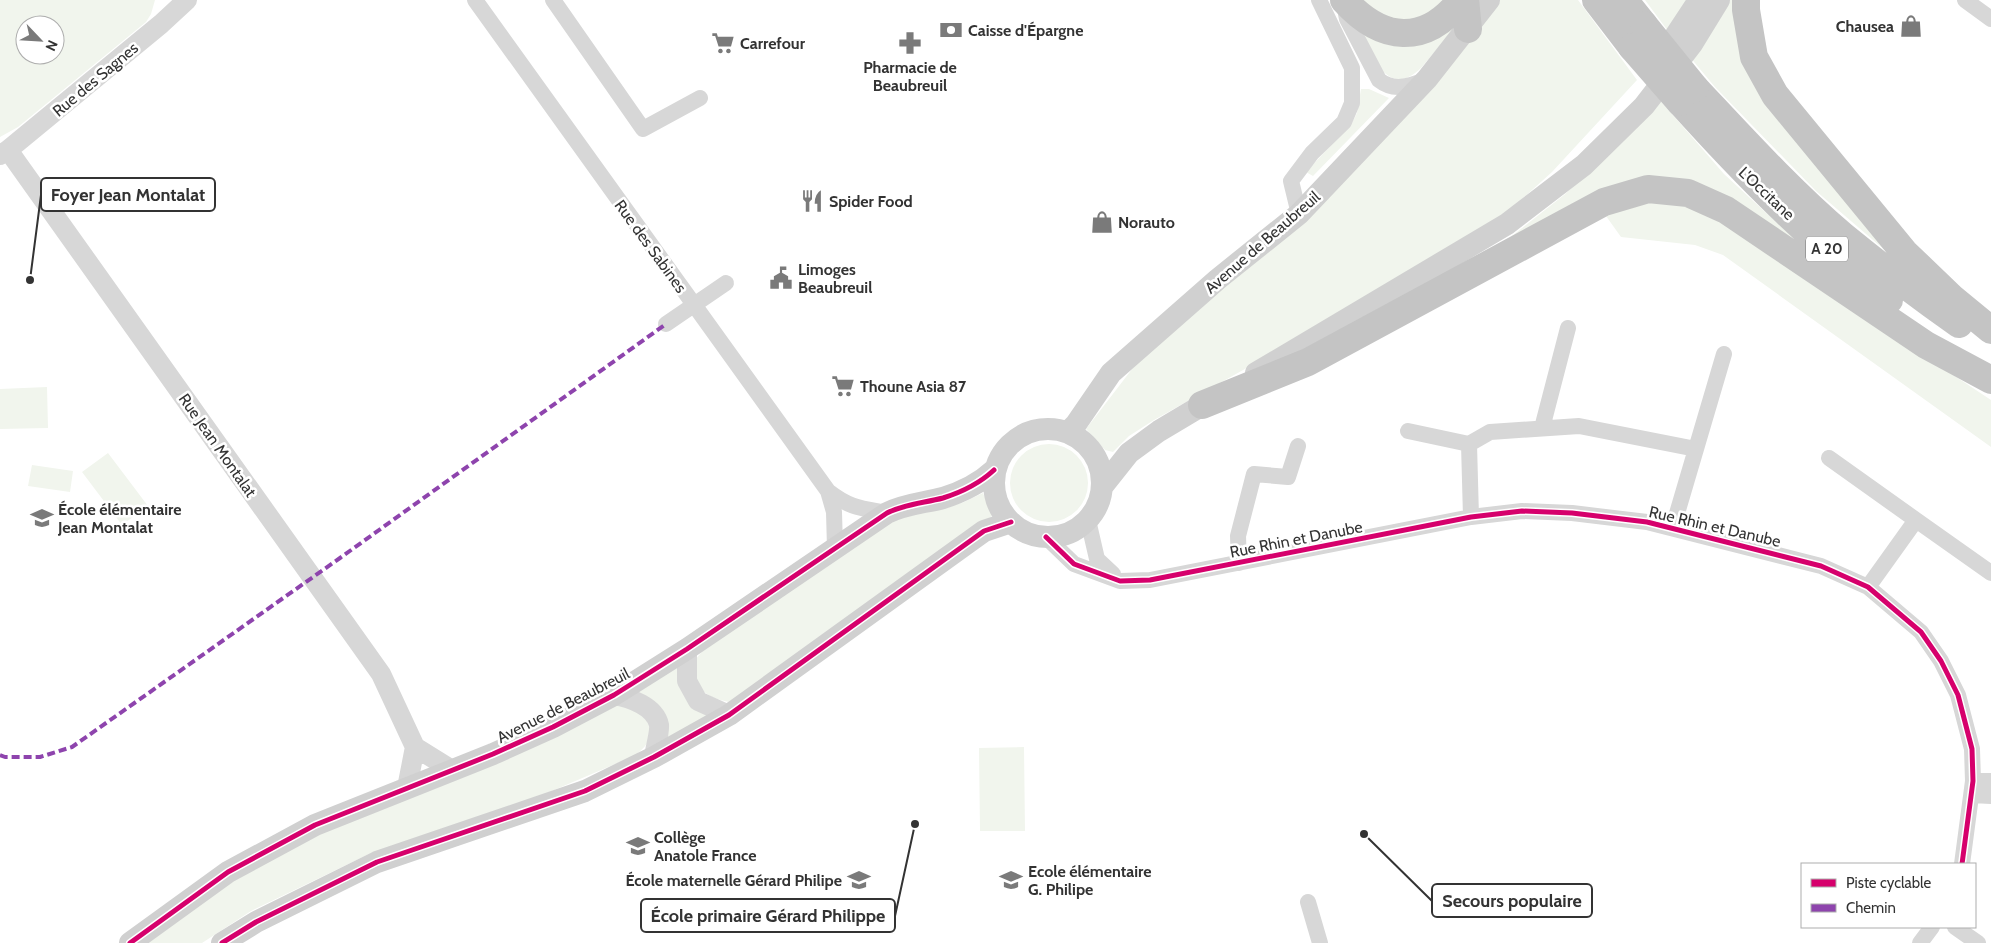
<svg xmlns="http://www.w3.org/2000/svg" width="1991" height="943" font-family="Cabin,sans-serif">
  <rect width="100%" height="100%" fill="#fff"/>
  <path fill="#f1f5ed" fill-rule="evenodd" d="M 0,0 L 155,0 L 151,14 L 146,22 L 18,127 L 0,137 ZM 25,25 L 55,25 L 55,55 L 25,55 Z
    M 1361,0 L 1452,0 L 1437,16 L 1390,24 Z
    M 1498,0 L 1578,0 L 1637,80 L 1552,172 L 1513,207 L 1480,230 L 1282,348 L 1154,420 L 1129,436 L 1113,452 L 1105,450 L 1086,429 L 1139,360 Z
    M 1645,0 L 1693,0 L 1671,35 Z
    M 1724,0 L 1740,0 L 1740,39 L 1908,270 L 1816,191 L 1715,87 L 1689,56 Z
    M 1460,22 L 1421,68 C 1387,101 1371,53 1357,28 Z
    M 1361,89 L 1369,89 L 1389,98 L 1313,176 L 1306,172 L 1352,123 L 1357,113 Z
    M 1659,99 L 1724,174 L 1827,269 L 1692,187 L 1489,254 L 1564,195 L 1611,151 Z
    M 1642,201 L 1685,205 L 1722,222 L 1991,400 L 1991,447 L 1723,255 L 1695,245 L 1621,237 L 1606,216 Z
    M 47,387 L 48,428 L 0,429 L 0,389 Z
    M1010 483a39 39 0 1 1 78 0a39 39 0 1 1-78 0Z
    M 108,453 L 148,506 L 122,525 L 82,472 Z
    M 32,465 L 73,471 L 70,492 L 28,486 Z
    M 983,493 L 992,516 L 729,702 C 714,699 706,695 695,684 L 695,660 L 705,648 L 900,516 L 962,503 Z
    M 681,665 L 714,715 L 660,744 L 632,691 Z
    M 620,703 L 643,710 C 652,732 655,741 634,756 L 526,802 L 369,854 L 251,911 L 202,943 L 143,943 L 232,880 L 303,838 Z
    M 1024,747 L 1025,831 L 980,831 L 979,748 Z"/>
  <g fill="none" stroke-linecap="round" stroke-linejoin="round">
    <path stroke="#d7d7d7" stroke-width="16" d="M 475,0 L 828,491 C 850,508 860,508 887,513
      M 553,0 L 643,129 L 700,98
      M 1965,0 L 1991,19
      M 1344,4 L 1347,19 L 1379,80 C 1394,92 1409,86 1425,80
      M 1299,214 L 1291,181 L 1312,153 L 1344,122 L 1352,103 L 1352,68 L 1319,0
      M 1542,428 L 1568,328
      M 1408,431 L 1469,444
      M 1829,458 L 1916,520
      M 828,491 L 834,512 L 835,548
      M 1471,517 L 1469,444 L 1490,432 L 1579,426 L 1696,449
      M 1088,520 L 1097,559 L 1113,574
      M 1673,527 L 1724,354
      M 1046,537 L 1074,564 L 1120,581 L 1150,580 L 1471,517 L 1522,511 L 1572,513 L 1647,522 L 1821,566 L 1868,587 L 1921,632 L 1941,661 L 1958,695 L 1972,749 L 1973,781 L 1962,864
      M 1239,563 L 1238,536 L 1254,474 L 1288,477 L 1298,446
      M 1868,587 L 1916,520 L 1991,573
      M 1973,781 L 1991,781
      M 1972,795 L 1991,796
      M 1308,902 L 1320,943
      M 1955,927 L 1978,943
      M 1920,943 L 1932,927"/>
    <path stroke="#d7d7d7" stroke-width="20" d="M 8,150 L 381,674 L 415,747 L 452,770
      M 0,155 L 8,150 L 161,24 L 187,0
      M 687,649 L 687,681 L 698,701 L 729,715
      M 614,695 C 630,698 655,706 659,725 C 660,732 655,749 654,757
      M 407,788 L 415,747"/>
    <path stroke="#d0d0d0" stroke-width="22" d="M 1656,65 L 1699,0
      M 1256,373 L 1507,224 L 1584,165 L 1644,106 L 1692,44 L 1719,0
      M994 483a54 54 0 1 1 108 0a54 54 0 1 1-108 0Z
      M 1068,432 L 1076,424 L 1111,373 L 1218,279 L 1299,214 L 1427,79 L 1489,0
      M 1102,487 L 1129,453 L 1159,431 L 1216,397
      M 130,943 L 228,872 L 315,825 L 493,754 L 553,727 L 614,695 L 687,649 L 887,513 C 905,504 924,503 943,498 C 962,492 980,483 994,470
      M 222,943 L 256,922 L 377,862 L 585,791 L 654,757 L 729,715 L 984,531 L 1011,522"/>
    <path stroke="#c4c4c4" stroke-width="28" d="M 1344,0 C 1382,42 1425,46 1461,0
      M 1465,0 L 1468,29
      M 1596,0 L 1632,47
      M 1624,0 L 1644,25
      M 1746,0 L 1746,10 L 1754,57 L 1775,95 L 1904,252 L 1952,298 L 1991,330
      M 1695,88 C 1742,138 1790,191 1843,236 C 1881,267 1919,296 1959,324
      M 1680,102 C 1744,173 1812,243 1889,300
      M 1202,405 L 1308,362 L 1604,202 L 1648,189 L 1688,193 L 1726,210 L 1926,345 L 1991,380"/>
    <path stroke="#d7d7d7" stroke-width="16" d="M 666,324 L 726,283"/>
    <path stroke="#c4c4c4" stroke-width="28" d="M 1644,25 L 1695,88
      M 1632,47 L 1680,102"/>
    <path stroke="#8e44ad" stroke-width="4" stroke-dasharray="8 4" stroke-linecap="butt" d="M 0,755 L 5,757 L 40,757 L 72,747 L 340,558 L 666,324"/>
    <defs>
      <path id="cycleway" d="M 1046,537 L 1074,564 L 1120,581 L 1150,580 L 1471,517 L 1522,511 L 1572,513 L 1647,522 L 1821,566 L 1868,587 L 1921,632 L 1941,661 L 1958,695 L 1972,749 L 1973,781 L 1962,864
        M 130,943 L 228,872 L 315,825 L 493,754 L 553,727 L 614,695 L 687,649 L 887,513 C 905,504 924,503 943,498 C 962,492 980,483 994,470
        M 222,943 L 256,922 L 377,862 L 585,791 L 654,757 L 729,715 L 984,531 L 1011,522"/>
    </defs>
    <use href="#cycleway" stroke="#fff" stroke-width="8"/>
    <use href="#cycleway" stroke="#d6006c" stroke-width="5"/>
  </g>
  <defs>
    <symbol id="shop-bare" viewBox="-9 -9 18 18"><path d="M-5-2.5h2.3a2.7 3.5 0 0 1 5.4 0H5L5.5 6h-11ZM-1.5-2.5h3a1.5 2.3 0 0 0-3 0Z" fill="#7a7a7a" stroke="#fff" stroke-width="2.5" paint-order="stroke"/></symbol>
    <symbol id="bank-bare" viewBox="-9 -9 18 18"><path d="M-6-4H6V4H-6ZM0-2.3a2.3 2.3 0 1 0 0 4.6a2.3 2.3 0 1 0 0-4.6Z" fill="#7a7a7a" stroke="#fff" stroke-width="2.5" paint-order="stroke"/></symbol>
    <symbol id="supermarket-bare" viewBox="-9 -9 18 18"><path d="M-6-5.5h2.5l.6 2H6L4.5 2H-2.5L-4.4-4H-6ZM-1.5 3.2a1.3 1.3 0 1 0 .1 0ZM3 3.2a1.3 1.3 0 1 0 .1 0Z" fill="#7a7a7a" stroke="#fff" stroke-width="2.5" paint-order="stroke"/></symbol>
    <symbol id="pharmacy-bare" viewBox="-9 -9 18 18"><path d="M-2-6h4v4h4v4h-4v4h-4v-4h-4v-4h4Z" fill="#7a7a7a" stroke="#fff" stroke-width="2.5" paint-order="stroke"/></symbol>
    <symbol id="restaurant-bare" viewBox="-9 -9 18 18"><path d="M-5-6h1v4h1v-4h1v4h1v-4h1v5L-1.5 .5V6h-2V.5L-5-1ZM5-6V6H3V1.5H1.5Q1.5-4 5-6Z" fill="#7a7a7a" stroke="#fff" stroke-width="2.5" paint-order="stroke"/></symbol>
    <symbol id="civic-bare" viewBox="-9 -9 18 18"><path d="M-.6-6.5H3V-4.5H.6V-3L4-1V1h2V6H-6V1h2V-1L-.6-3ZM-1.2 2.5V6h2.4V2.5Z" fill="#7a7a7a" stroke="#fff" stroke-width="2.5" paint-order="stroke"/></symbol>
    <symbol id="school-bare" viewBox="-9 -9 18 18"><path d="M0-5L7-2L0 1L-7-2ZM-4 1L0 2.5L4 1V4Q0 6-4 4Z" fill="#7a7a7a" stroke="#fff" stroke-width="2.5" paint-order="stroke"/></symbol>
  </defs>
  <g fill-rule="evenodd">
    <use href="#shop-bare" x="1895" y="10" width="32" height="32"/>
    <use href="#bank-bare" x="935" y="14" width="32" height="32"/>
    <use href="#supermarket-bare" x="707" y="27" width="32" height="32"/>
    <use href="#pharmacy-bare" x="894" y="27" width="32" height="32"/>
    <use href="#restaurant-bare" x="796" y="185" width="32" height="32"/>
    <use href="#shop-bare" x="1086" y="206" width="32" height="32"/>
    <use href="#civic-bare" x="765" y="262" width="32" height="32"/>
    <use href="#supermarket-bare" x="827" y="370" width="32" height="32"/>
    <use href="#school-bare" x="26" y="502" width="32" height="32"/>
    <use href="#school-bare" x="622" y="830" width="32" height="32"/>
    <use href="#school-bare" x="843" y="864" width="32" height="32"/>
    <use href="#school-bare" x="995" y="864" width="32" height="32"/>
  </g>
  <g text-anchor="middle" stroke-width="5" stroke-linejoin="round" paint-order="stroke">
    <rect fill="#fff" stroke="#707070" stroke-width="1" x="1806" y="236.5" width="42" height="25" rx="4"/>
    <g font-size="15" font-weight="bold" fill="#333">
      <text x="1827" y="254">A 20</text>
    </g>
    <g font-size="16" font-weight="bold" fill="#333" stroke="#fff" text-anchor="start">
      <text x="1894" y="32" text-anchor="end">Chausea</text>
      <text x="968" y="36">Caisse d'Épargne</text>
      <text x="740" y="49">Carrefour</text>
      <text x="910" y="73" text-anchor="middle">Pharmacie de<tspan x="910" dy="18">Beaubreuil</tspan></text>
      <text x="829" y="207">Spider Food</text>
      <text x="1118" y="228">Norauto</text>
      <text x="798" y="275">Limoges<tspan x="798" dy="18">Beaubreuil</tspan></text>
      <text x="860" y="392">Thoune Asia 87</text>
      <text x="58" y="515">École élémentaire<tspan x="58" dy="18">Jean Montalat</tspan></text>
      <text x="654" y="843">Collège<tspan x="654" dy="18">Anatole France</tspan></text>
      <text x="1028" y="877">Ecole élémentaire<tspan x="1028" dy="18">G. Philipe</tspan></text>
      <text x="842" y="886" text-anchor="end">École maternelle Gérard Philipe</text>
    </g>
    <g font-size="16" fill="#333" stroke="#fff">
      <text transform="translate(95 79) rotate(-40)" y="6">Rue des Sagnes</text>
      <text transform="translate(1767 193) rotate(43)" y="6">L'Occitane</text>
      <text transform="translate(1262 242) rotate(-41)" y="6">Avenue de Beaubreuil</text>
      <text transform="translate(651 246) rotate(54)" y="6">Rue des Sabines</text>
      <text transform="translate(218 445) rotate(55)" y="6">Rue Jean Montalat</text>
      <text transform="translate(1715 526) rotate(13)" y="6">Rue Rhin et Danube</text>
      <text transform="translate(1296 539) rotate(-11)" y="6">Rue Rhin et Danube</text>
      <text transform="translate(563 705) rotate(-27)" y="6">Avenue de Beaubreuil</text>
    </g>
  </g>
  <path fill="none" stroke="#333" stroke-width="2" d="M30 280L41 195M1364 834L1432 901M915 824L895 916"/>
  <g fill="#333" stroke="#fff" stroke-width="2">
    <circle cx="30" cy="280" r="5"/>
    <circle cx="1364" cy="834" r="5"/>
    <circle cx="915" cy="824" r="5"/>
  </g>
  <g fill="#fff" stroke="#333" stroke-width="2">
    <rect x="41" y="178" width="174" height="33" rx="5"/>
    <rect x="1432" y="884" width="160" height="33" rx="5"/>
    <rect x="641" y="899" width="254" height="33" rx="5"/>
  </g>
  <g font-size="18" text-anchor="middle" font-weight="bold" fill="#333">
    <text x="128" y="201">Foyer Jean Montalat</text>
    <text x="1512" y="907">Secours populaire</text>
    <text x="768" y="922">École primaire Gérard Philippe</text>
  </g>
  <rect x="1801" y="863" width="175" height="65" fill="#ffffff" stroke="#adadad"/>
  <rect x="1811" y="879" width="25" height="8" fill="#d6006c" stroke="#adadad"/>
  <text x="1846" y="888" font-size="15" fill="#333333">Piste cyclable</text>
  <rect x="1811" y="904" width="25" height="8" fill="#8e44ad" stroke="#adadad"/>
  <text x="1846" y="913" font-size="15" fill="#333333">Chemin</text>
  <g transform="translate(40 40) rotate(115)"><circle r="24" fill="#ffffff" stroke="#adadad"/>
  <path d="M0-4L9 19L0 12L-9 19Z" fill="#7a7a7a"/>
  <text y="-8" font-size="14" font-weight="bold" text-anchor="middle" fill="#333333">N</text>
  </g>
</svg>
